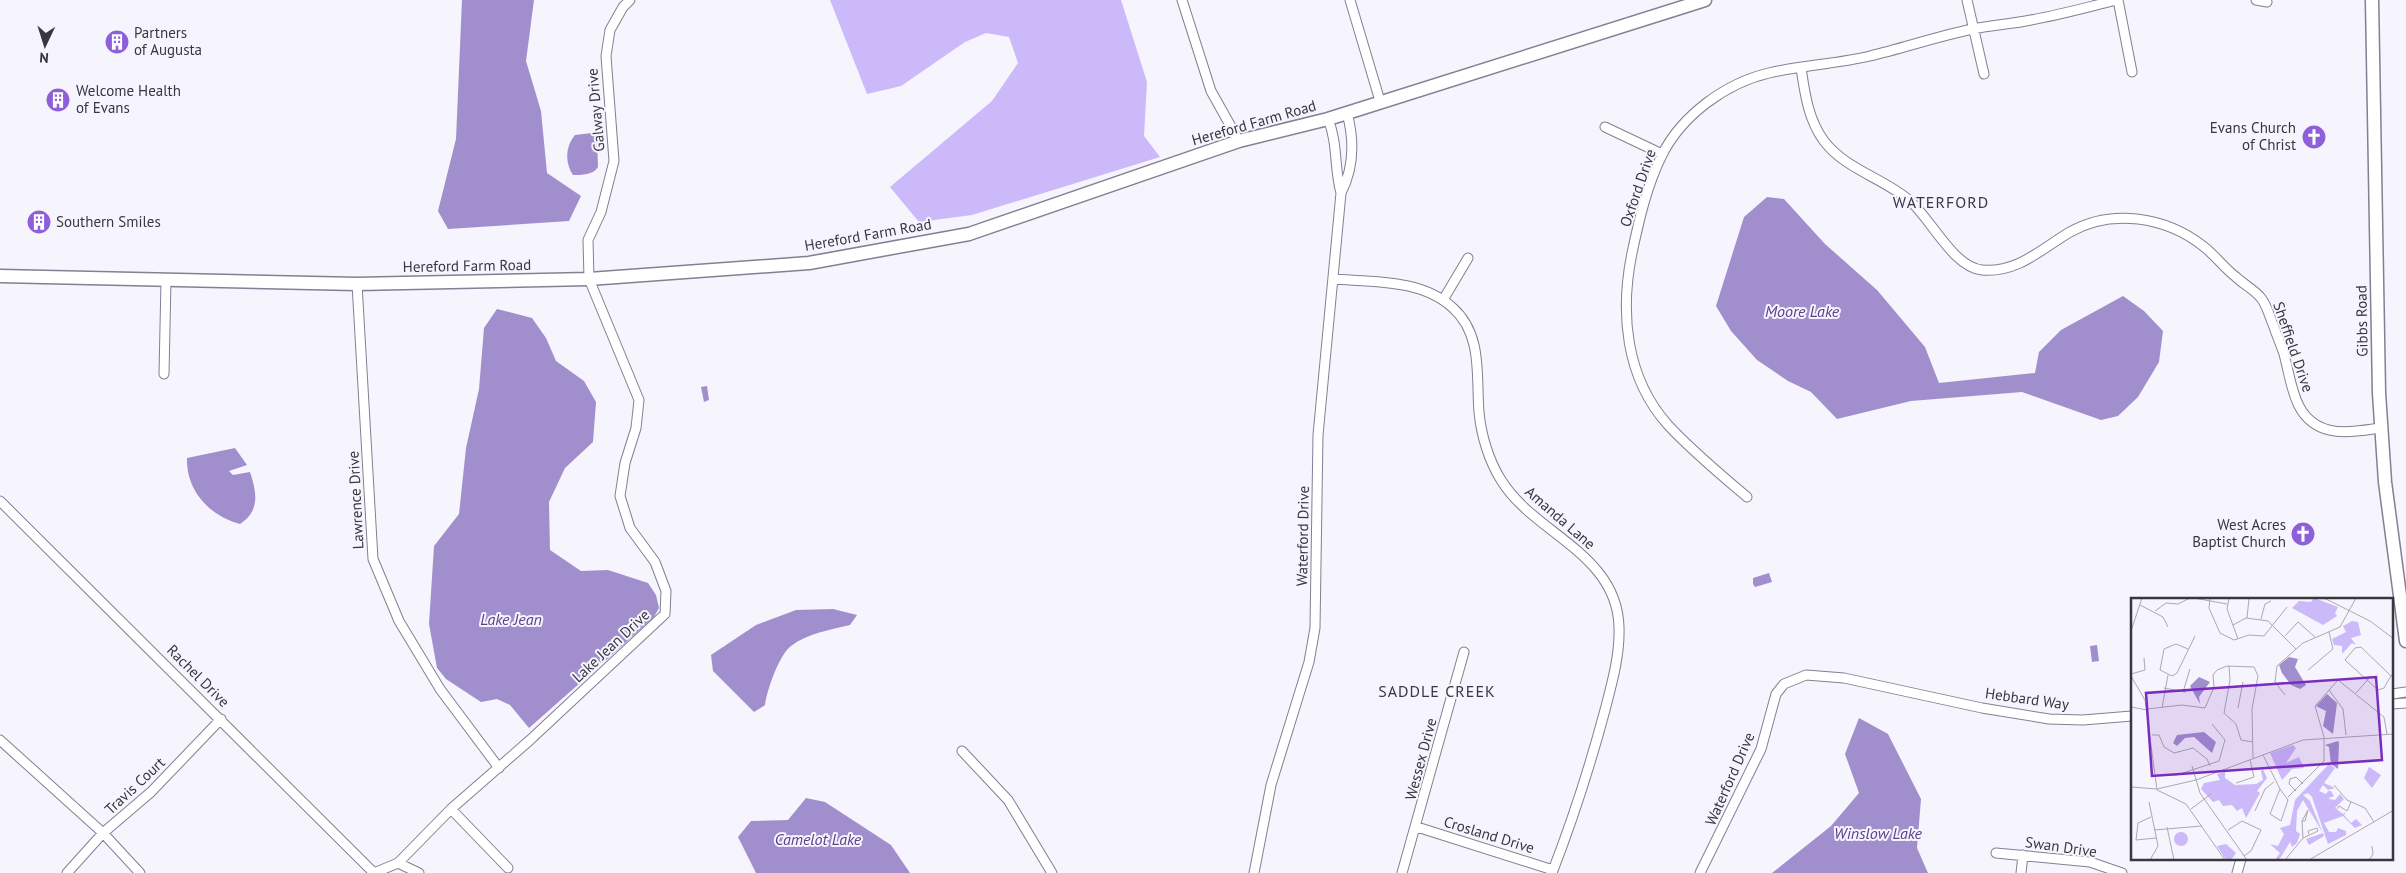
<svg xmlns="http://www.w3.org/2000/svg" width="2406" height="873" font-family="'PT Sans',sans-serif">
  <rect width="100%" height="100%" fill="#f6f4fd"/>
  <path fill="#cbb9f9" d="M 830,0 L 1121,0 L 1147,82 L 1144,136 L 1160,157 L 972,215 L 919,222 L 890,187 L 992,101 L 1018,63 L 1009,37 L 986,33 L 965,42 L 901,86 L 867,94 Z"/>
  <path fill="#a18fcd" d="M 462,0 L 534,0 L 526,61 L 541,111 L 547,173 L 581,196 L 569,221 L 448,229 L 438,211 L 456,139 Z
    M 592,133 L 597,137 L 598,167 C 593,175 582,175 573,175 C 565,163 565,147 575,135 Z
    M 1767,197 L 1784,199 L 1825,244 L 1877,290 L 1925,347 L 1939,383 L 2035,373 L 2039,352 L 2061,330 L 2123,296 L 2144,311 L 2163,331 L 2159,362 L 2138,397 L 2118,416 L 2101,420 L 2022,392 L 1911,401 L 1837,419 L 1811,392 L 1788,381 L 1757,360 L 1731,331 L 1716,306 L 1744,217 Z
    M 497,309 L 532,318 L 546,338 L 556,361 L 584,381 L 596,402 L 593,442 L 565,468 L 549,502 L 550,550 L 581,571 L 608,570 L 648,583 L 656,595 L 659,608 L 654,617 L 604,662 C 594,664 591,666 589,675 L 529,728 L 510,705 L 497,699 L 481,702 L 446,679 L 437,668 L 429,624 L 434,546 L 459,514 L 466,448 L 479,389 L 484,328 Z
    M 707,386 L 709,400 L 704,402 L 701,387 Z
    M 235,448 L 247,465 L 229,471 L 233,475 L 250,472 C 257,493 260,511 240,524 C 210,516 186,491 187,458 Z
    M 1769,573 L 1772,582 L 1755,587 L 1753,584 L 1753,578 Z
    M 833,609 L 857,615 L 850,625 C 830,630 808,633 791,646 C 779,655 767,690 765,705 L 754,712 L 713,671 L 711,655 L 756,625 L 796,610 Z
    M 2097,645 L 2099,661 L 2092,662 L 2090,646 Z
    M 1859,718 L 1888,734 L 1921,799 L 1917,848 L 1928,873 L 1772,873 L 1831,826 L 1859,793 L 1845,754 Z
    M 806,798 L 825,802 L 891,845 L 910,873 L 756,873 L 738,837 L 751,821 L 788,820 Z"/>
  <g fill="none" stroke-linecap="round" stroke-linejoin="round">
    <defs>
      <path id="street" d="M 1182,0 L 1211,91 L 1239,141
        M 1350,0 L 1380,101
        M 1967,0 L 1984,74
        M 2118,0 L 2132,72
        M 2256,0 L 2267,2
        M 1801,68 C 1805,94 1808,119 1824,141 C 1846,170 1884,178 1910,201 C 1931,219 1953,267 1982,270 C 2018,273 2041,249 2070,232 C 2112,208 2166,217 2203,246 C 2215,255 2224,268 2236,277 C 2243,284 2255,290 2261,298 C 2267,305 2270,318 2274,327 C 2277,336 2281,345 2284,354 C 2292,383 2293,421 2329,430 C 2345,434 2364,430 2381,428
        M 1605,127 L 1662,154
        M 1341,193 C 1354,168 1354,139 1347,113
        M 1333,279 C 1373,282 1422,279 1453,308 C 1483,335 1476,376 1479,412 C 1481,435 1489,461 1501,480 C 1534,534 1617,553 1619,627 C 1620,655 1612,683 1605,710 C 1590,766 1573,819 1552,873
        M 357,284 L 373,559 L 399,621 L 440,689 L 499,768
        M 1443,300 L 1468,258
        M 164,374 L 166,280
        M 1747,497 C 1720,474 1692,451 1668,425 C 1625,377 1620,312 1632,253 C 1639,220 1647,185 1662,155 C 1682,115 1726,83 1769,73 C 1802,65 1837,64 1870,56 C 1904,48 1938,36 1973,29 C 1992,25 2012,24 2031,20 C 2060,15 2088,7 2117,0
        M 0,501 L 374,873 L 398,863 L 451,809 L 530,740 L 665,614 L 666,591 L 655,562 L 630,528 L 620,496 L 625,463 L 636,428 L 639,400 L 589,279 L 588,240 L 601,212 L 614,161 L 606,56 L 610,30 L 623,7 L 630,0
        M 2392,694 L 2406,692
        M 2392,704 L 2406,703
        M 0,740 L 103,833 L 140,873
        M 962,751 L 1008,800 L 1052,873
        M 451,809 L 508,868
        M 1417,827 L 1553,870
        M 1996,853 L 2090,862 L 2122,873
        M 398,863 L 419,873
        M 67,873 L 103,833 L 151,792 L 221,719
        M 1254,873 L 1271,785 L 1309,662 L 1315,628 L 1318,435 L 1341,193 C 1334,168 1338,143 1328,119
        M 1402,873 L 1464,652
        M 1700,873 L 1761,749 L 1776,694 L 1784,684 L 1806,675 L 1844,678 L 1982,708 L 2049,719 L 2083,720 L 2132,716
        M 2021,873 L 2023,855
        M 2237,873 L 2241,859"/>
      <path id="secondary" d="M 2372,0 L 2379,393 L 2385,482 L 2406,641
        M 0,276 L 357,284 L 589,279 L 809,263 L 969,234 L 1239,141 L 1328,119 L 1705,0"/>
    </defs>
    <use href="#street" stroke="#847f93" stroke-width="11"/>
    <use href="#secondary" stroke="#847f93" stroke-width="15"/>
    <use href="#street" stroke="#fff" stroke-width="9"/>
    <use href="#secondary" stroke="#fff" stroke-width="12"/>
  </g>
  <defs>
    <symbol id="building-disc" viewBox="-11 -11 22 22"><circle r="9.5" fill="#8d60da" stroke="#f6f4fd"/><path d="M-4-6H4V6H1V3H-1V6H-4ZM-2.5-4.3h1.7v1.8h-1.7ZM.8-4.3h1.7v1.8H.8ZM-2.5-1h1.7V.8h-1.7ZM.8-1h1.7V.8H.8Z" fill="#fff"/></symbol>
    <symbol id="church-disc" viewBox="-11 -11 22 22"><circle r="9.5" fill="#8d60da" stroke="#f6f4fd"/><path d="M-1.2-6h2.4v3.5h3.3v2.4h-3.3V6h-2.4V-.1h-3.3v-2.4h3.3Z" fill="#fff"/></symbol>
  </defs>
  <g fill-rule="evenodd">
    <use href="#building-disc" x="103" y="28" width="28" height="28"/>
    <use href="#building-disc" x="44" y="86" width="28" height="28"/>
    <use href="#church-disc" x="2300" y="123" width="28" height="28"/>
    <use href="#building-disc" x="25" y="208" width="28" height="28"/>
    <use href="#church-disc" x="2289" y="520" width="28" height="28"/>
  </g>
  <g text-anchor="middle" stroke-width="4" stroke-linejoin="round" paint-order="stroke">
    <g font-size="15" fill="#38363f" stroke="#f6f4fd" text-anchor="start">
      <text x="134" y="38">Partners<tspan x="134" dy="17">of Augusta</tspan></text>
      <text x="76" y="96">Welcome Health<tspan x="76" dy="17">of Evans</tspan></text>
      <text x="2296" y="133" text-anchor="end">Evans Church<tspan x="2296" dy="17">of Christ</tspan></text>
      <text x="56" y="227">Southern Smiles</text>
      <text x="2286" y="530" text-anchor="end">West Acres<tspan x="2286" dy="17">Baptist Church</tspan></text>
    </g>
    <g font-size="15" fill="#38363f" stroke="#f6f4fd">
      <text transform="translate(596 110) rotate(-95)" y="5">Galway Drive</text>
      <text transform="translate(1254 123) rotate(-16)" y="5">Hereford Farm Road</text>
      <text transform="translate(1638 188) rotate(-71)" y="5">Oxford Drive</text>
      <text transform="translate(868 235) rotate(-10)" y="5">Hereford Farm Road</text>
      <text transform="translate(467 266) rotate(-1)" y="5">Hereford Farm Road</text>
      <text transform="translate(2362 321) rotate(-91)" y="5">Gibbs Road</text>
      <text transform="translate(2293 347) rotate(71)" y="5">Sheffield Drive</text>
      <text transform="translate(356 500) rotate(-93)" y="5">Lawrence Drive</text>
      <text transform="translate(1560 518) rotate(41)" y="5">Amanda Lane</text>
      <text transform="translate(1303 536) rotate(-89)" y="5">Waterford Drive</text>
      <text transform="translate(611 646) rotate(-43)" y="5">Lake Jean Drive</text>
      <text transform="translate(198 676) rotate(45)" y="5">Rachel Drive</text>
      <text transform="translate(2027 699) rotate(8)" y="5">Hebbard Way</text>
      <text transform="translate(1421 759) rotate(-75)" y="5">Wessex Drive</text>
      <text transform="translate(1730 779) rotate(-66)" y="5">Waterford Drive</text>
      <text transform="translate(135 786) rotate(-43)" y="5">Travis Court</text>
      <text transform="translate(1489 835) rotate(17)" y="5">Crosland Drive</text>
      <text transform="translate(2061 847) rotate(8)" y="5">Swan Drive</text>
    </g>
    <g font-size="16" letter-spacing="1" fill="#3a3647" stroke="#f6f4fd">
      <text x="1941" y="208">WATERFORD</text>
      <text x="1437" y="697">SADDLE CREEK</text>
    </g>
    <g font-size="16" font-style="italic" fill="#5b408c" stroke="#f6f4fd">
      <text x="1802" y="317">Moore Lake</text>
      <text x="511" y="625">Lake Jean</text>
      <text x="1878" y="839">Winslow Lake</text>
      <text x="818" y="845">Camelot Lake</text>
    </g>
  </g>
  <g transform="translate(2131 598)">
    <rect width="262" height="262" fill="#f6f4fd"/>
    <path d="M 183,0 L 207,9 L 204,15 L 206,18 L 192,27 L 161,10 L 168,3 L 180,4 ZM 221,23 L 227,24 L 230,37 L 220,40 L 225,47 L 221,45 L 211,56 L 211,48 L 203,47 L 201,41 L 215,34 L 212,28 ZM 162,147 L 165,150 L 155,165 L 168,159 L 173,170 L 161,171 L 151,182 L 139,155 ZM 198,166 L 204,170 L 193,185 L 204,190 L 197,192 L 192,187 L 188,193 L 195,196 L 197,193 L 200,193 L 203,198 L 198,200 L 198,194 L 198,201 L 204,202 L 209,196 L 213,201 L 204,210 L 212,216 L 215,214 L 213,217 L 220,225 L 225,221 L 231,227 L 224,230 L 212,218 L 193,225 L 198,234 L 205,234 L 207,230 L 215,233 L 215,237 L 197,246 L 181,199 L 177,195 L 172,197 L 179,203 L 193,238 L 178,247 L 175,241 L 192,235 L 172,202 L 166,213 L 165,233 L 169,236 L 166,245 L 161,249 L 159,244 L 148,262 L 144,262 L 149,255 L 139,246 L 147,248 L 153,236 L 149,230 L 159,227 L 164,202 ZM 238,169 L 250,177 L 241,190 L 233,180 ZM 132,171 L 136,180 L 126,193 L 129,195 L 115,220 L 111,210 L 106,213 L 101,207 L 92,208 L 88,202 L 82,204 L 70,191 L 73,185 L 89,182 L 86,176 L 94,174 L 94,180 L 104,187 L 125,186 L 132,182 L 130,173 ZM43 241a7 7 0 1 1 14 0a7 7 0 1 1-14 0ZM 95,246 L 105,255 L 100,262 L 95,262 L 86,248 Z" fill="#cbb9f9"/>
    <path d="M 158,59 L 167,61 L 164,69 L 175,87 L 169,91 L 160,87 L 151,75 L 148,67 ZM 68,79 L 79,84 L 68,99 L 69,106 L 59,88 ZM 196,96 L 206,105 L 202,136 L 192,128 L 195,113 L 185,108 ZM 73,134 L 85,144 L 81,155 L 63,139 L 54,140 L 46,148 L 42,145 L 46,137 ZM 207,143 L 208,145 L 207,171 L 200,166 L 198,149 L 194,147 Z" fill="#a18fcd"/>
    <path fill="none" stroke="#aaa8b1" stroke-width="1" d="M 63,0 L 96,6M 79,0 L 78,10 L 89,35 L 103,42 L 118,37 L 133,38 L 156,9M 98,0 L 96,11 L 107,41M 193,0 L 239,23 L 263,41M 9,7 L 32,19 L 37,29M 24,13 L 35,5 L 47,6 L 59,0M 116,20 L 118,0M 130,21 L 134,6 L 140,3M 102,27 L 115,20 L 137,23 L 165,51M 0,33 L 11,0M 154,38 L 167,24 L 184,39M 57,51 L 45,46 L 33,51 L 29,72 L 41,78 L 46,75 L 64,38M 98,68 L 99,82 L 93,115 L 105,126 L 110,142 L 122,144M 177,72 L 202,51 L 198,34M 0,76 L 14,72 L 13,60M 0,78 L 14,102 L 26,192 L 55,206 L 94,262M 260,78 L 230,49 L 224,50 L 214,62 L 247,92 L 253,90 L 257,83 L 260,78 L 263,75M 33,90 L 55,94M 198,92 L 212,111 L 215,137M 52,94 L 59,71M 225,95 L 240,78M 154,97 L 144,84 L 146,68 L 172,45 L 209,29 L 225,0M 0,109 L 16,112M 31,110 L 37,77M 107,110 L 112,84M 16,111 L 51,107 L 74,110 L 83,89 L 82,77 L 86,72 L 96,68 L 123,69 L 127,78 L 121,111 L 122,160M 21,137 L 28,137 L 33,149 L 43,155 L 62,150 L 76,161 L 79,168M 132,157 L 149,191 L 139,216 L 150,223 L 157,202 L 149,191M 61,168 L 69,195 L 116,262M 35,177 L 46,177 L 88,163 L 94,142 L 81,126M 105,185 L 123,179 L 119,162M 203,187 L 216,202 L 234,210 L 243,224M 0,189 L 26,191 L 65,182 L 172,142 L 263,136M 165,193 L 158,186 L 159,181 L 165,179 L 172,186M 157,199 L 193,163 L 193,139 L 184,108 L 207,82 L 253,119 L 256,136M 18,204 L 27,248 L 19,262M 60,211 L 80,196M 206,211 L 208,208 L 216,213 L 220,204M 124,213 L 134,191 L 143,184M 20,219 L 7,225 L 5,242 L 25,240M 36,229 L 43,262M 23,232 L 71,228M 97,232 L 111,223 L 130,232 L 120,253 L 113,258M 172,240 L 187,233 L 186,230 L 177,233 L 178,236M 154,262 L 172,240 L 171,223 L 177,212 L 174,223 L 171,223M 178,262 L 263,212M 238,262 L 242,256 L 241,248"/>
    <path fill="#7b2cbf" fill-opacity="0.15" stroke="#7b2cbf" stroke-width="2.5" d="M 245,79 L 251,162 L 21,178 L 15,95 Z"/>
    <rect width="262" height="262" fill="none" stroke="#38363f" stroke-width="2.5"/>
  </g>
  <g transform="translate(45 45) rotate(184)" stroke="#f6f4fd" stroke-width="4" paint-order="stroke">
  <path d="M0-4L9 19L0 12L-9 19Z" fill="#38363f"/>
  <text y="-8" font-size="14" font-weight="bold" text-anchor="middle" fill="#38363f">N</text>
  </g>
</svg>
